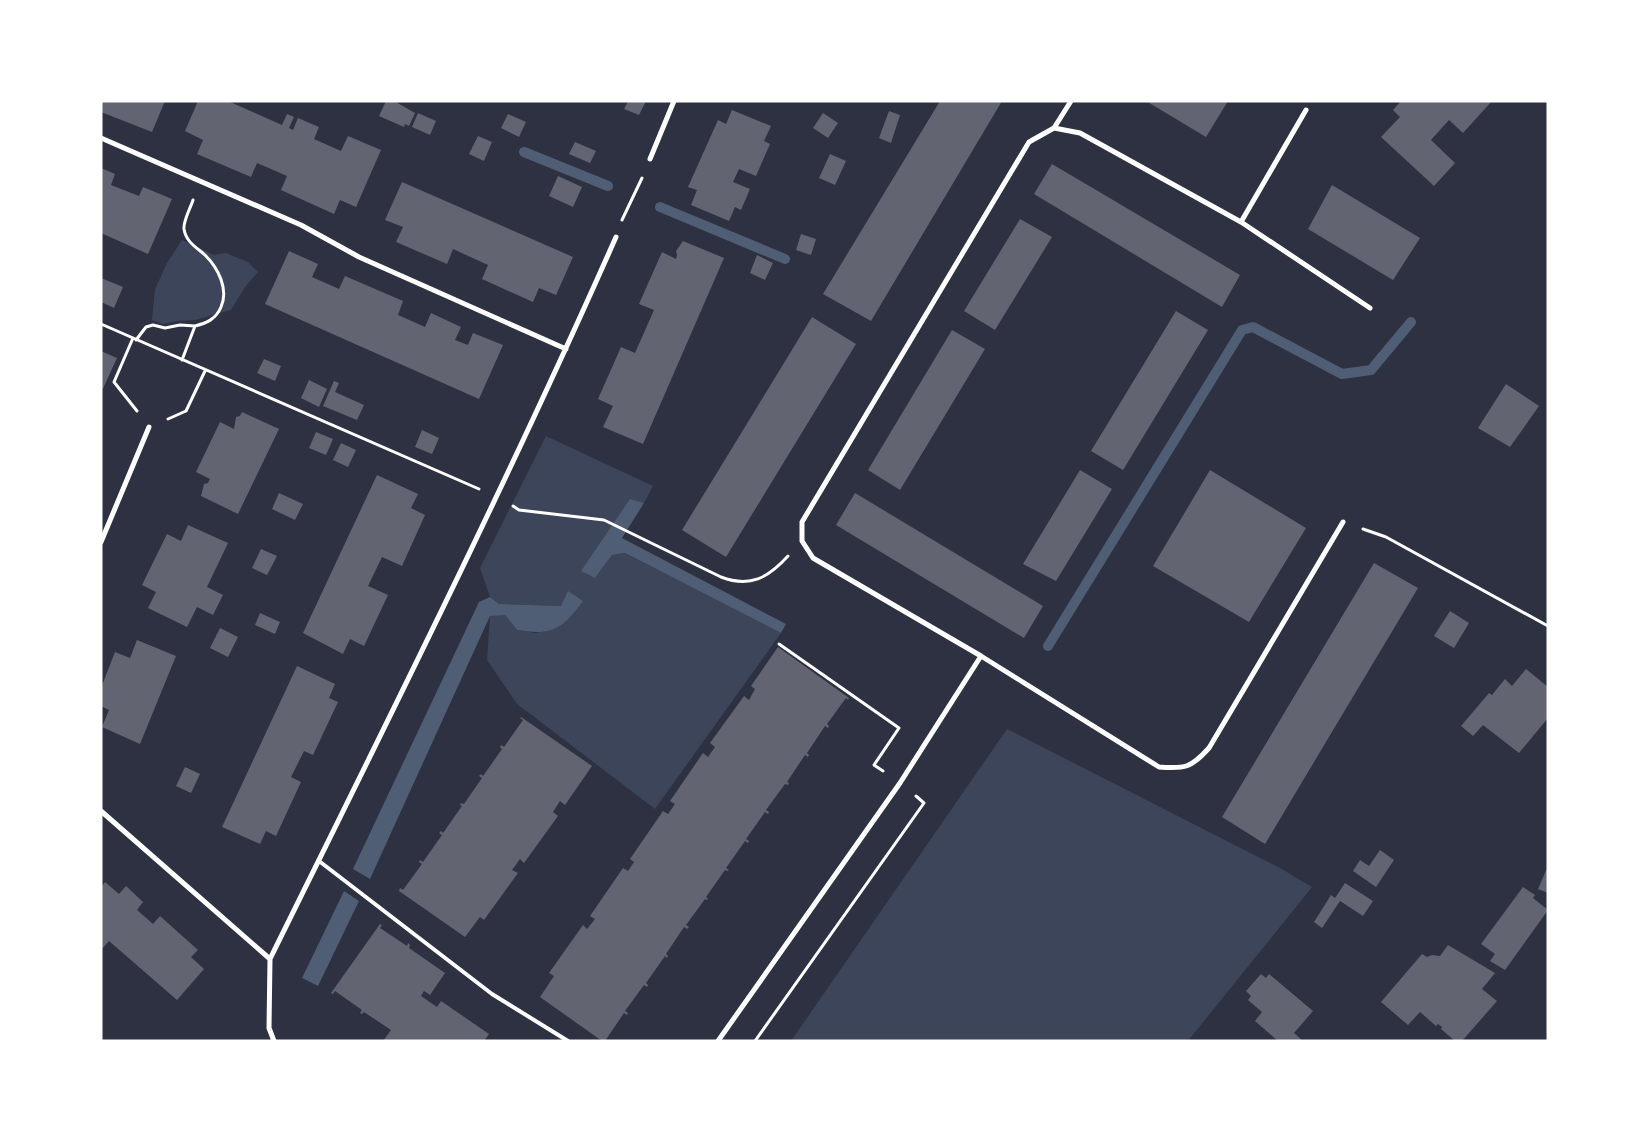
<svg xmlns="http://www.w3.org/2000/svg" width="1649" height="1142" font-family="Montserrat,sans-serif">
  <rect width="100%" height="100%" fill="#2d3142"/>
  <path fill="#3c4559" d="M 182,240 L 214,255 L 226,253 L 248,262 L 258,272 L 245,287 L 231,310 L 195,320 L 177,321 L 163,324 L 152,320 L 155,289 L 167,263 Z
    M 546,436 L 653,486 L 644,503 L 630,500 L 595,578 L 612,555 L 625,553 L 781,633 L 655,809 L 517,704 L 487,660 L 490,615 L 505,615 L 517,630 L 535,633 L 557,628 L 562,606 L 499,604 L 490,597 L 480,568 Z
    M 1007,729 L 1280,868 L 1312,887 L 1188,1041 L 791,1041 Z"/>
  <path fill="#4f5d75" d="M 630,499 L 644,503 L 622,538 L 786,624 L 781,633 L 625,553 L 612,555 L 595,578 L 581,571 Z
    M 568,591 L 583,601 C 562,629 553,636 517,630 L 505,615 L 490,616 L 370,879 L 353,869 L 479,602 L 490,597 L 499,604 L 561,606 Z
    M 344,891 L 359,901 L 318,986 L 302,978 Z"/>
  <g fill="none" stroke-linecap="round" stroke-linejoin="round">
    <path stroke="#4f5d75" stroke-width="10" d="M 524,152 L 608,186
      M 660,207 L 785,259
      M 1048,646 L 1242,330 L 1253,327 L 1342,374 L 1371,370 L 1411,322"/>
  </g>
  <path fill="#626471" d="M 101,101 L 165,101 L 152,132 L 101,112 Z
    M 198,101 L 228,101 L 282,125 L 287,114 L 294,117 L 289,128 L 293,130 L 298,118 L 319,127 L 314,139 L 341,151 L 348,136 L 381,150 L 356,207 L 340,200 L 334,214 L 281,190 L 287,176 L 271,169 L 257,163 L 251,177 L 197,154 L 203,140 L 185,131 Z
    M 386,101 L 394,101 L 415,113 L 409,126 L 405,124 L 404,127 L 379,116 Z
    M 628,101 L 646,101 L 639,115 L 624,109 Z
    M 940,101 L 1002,101 L 871,321 L 823,294 Z
    M 1146,101 L 1228,101 L 1206,137 Z
    M 1401,101 L 1492,101 L 1463,133 L 1449,120 L 1431,140 L 1455,163 L 1434,186 L 1381,137 L 1400,117 L 1393,110 Z
    M 732,110 L 771,126 L 764,141 L 770,144 L 756,176 L 739,169 L 733,182 L 750,189 L 741,210 L 735,207 L 729,221 L 691,205 L 697,190 L 688,187 L 718,120 L 726,124 Z
    M 889,111 L 900,115 L 891,143 L 879,138 Z
    M 418,113 L 436,121 L 430,135 L 412,127 Z
    M 823,113 L 838,123 L 828,138 L 813,128 Z
    M 508,114 L 526,122 L 519,137 L 501,128 Z
    M 478,136 L 492,142 L 484,161 L 469,154 Z
    M 575,142 L 596,151 L 590,163 L 569,154 Z
    M 830,154 L 846,161 L 835,185 L 819,178 Z
    M 1052,164 L 1240,275 L 1222,307 L 1034,194 Z
    M 101,168 L 115,174 L 111,185 L 139,196 L 143,187 L 172,199 L 148,254 L 101,233 Z
    M 558,176 L 582,187 L 573,207 L 549,196 Z
    M 402,182 L 573,257 L 556,295 L 539,288 L 533,302 L 482,279 L 488,265 L 453,249 L 447,264 L 396,242 L 403,227 L 385,220 Z
    M 1332,185 L 1420,238 L 1393,280 L 1308,229 Z
    M 1020,219 L 1052,237 L 995,330 L 964,311 Z
    M 801,234 L 816,239 L 811,255 L 796,250 Z
    M 683,241 L 724,258 L 643,444 L 603,427 L 613,406 L 598,399 L 621,347 L 635,353 L 654,310 L 639,304 L 662,252 L 676,259 L 677,255 L 676,251 Z
    M 289,251 L 318,264 L 312,277 L 339,289 L 345,276 L 403,301 L 398,315 L 425,327 L 431,313 L 461,327 L 455,340 L 468,345 L 473,333 L 503,345 L 479,399 L 265,304 Z
    M 757,255 L 773,263 L 765,280 L 750,273 Z
    M 101,278 L 123,287 L 114,308 L 101,302 Z
    M 1176,311 L 1208,330 L 1123,470 L 1091,451 Z
    M 812,317 L 856,344 L 726,557 L 682,530 Z
    M 952,330 L 985,349 L 900,490 L 868,470 Z
    M 101,351 L 117,358 L 101,393 Z
    M 264,359 L 281,366 L 275,381 L 257,373 Z
    M 309,380 L 327,389 L 319,407 L 301,398 Z
    M 334,381 L 339,383 L 335,392 L 364,405 L 357,420 L 323,406 Z
    M 1506,384 L 1539,406 L 1510,447 L 1478,428 Z
    M 242,412 L 279,429 L 238,514 L 201,496 L 204,484 L 208,483 L 210,479 L 196,472 L 220,422 L 234,429 L 236,417 L 240,416 Z
    M 422,430 L 439,438 L 432,454 L 415,447 Z
    M 316,432 L 333,439 L 326,455 L 309,448 Z
    M 341,443 L 356,450 L 348,467 L 333,460 Z
    M 1080,470 L 1112,489 L 1056,581 L 1023,564 Z
    M 1210,470 L 1306,528 L 1249,622 L 1153,566 Z
    M 377,475 L 418,494 L 411,508 L 425,515 L 402,566 L 382,557 L 368,586 L 388,595 L 364,646 L 350,639 L 343,654 L 303,633 Z
    M 279,493 L 303,504 L 295,520 L 272,509 Z
    M 855,493 L 1043,606 L 1024,638 L 836,525 Z
    M 188,525 L 228,543 L 207,587 L 223,595 L 213,615 L 197,607 L 187,627 L 148,608 L 156,592 L 142,585 L 167,534 L 181,541 Z
    M 261,549 L 277,556 L 267,575 L 252,568 Z
    M 1374,563 L 1418,588 L 1265,844 L 1222,817 Z
    M 1450,611 L 1469,623 L 1454,648 L 1434,636 Z
    M 260,613 L 280,622 L 275,634 L 255,625 Z
    M 220,628 L 238,637 L 228,657 L 210,648 Z
    M 137,640 L 176,656 L 140,744 L 102,727 L 109,710 L 101,706 L 101,688 L 115,652 L 130,658 Z
    M 778,647 L 849,698 L 848,700 L 846,698 L 827,724 L 829,726 L 828,728 L 825,726 L 807,753 L 809,755 L 808,757 L 805,755 L 787,782 L 789,783 L 788,785 L 785,784 L 766,810 L 769,812 L 768,814 L 765,812 L 746,839 L 749,841 L 748,843 L 745,841 L 726,868 L 729,870 L 727,871 L 725,870 L 706,897 L 708,899 L 707,900 L 705,899 L 686,925 L 689,927 L 687,929 L 684,927 L 666,954 L 668,956 L 667,958 L 665,956 L 646,983 L 648,985 L 647,987 L 644,985 L 625,1011 L 628,1013 L 627,1015 L 624,1013 L 605,1041 L 602,1041 L 540,997 L 554,976 L 549,973 L 583,925 L 587,929 L 595,919 L 590,916 L 623,868 L 628,871 L 634,862 L 630,859 L 663,811 L 668,814 L 675,804 L 670,801 L 703,753 L 708,757 L 715,747 L 710,743 L 744,696 L 749,700 L 755,689 L 751,686 Z
    M 297,666 L 335,684 L 329,698 L 338,702 L 313,755 L 304,751 L 291,777 L 301,782 L 276,836 L 266,831 L 260,844 L 222,827 Z
    M 1526,669 L 1548,687 L 1548,718 L 1519,753 L 1483,725 L 1473,736 L 1461,726 L 1489,693 L 1492,695 L 1505,679 L 1512,686 Z
    M 521,717 L 592,766 L 565,805 L 560,801 L 553,812 L 558,816 L 524,863 L 520,859 L 512,870 L 518,873 L 484,920 L 480,917 L 465,937 L 399,891 L 400,888 L 403,890 L 422,864 L 419,862 L 420,860 L 423,862 L 442,835 L 439,833 L 441,831 L 443,833 L 462,806 L 460,805 L 461,803 L 464,804 L 482,778 L 479,776 L 481,774 L 483,776 L 502,749 L 500,747 L 501,745 L 504,747 L 523,720 L 520,718 Z
    M 185,767 L 200,774 L 191,793 L 176,786 Z
    M 1380,850 L 1394,860 L 1376,887 L 1353,871 L 1360,860 L 1369,866 Z
    M 1548,866 L 1548,893 L 1538,889 Z
    M 105,882 L 119,894 L 126,886 L 143,902 L 137,910 L 153,924 L 160,916 L 198,950 L 191,957 L 204,969 L 177,1000 L 109,941 L 101,950 L 101,887 Z
    M 1345,883 L 1373,901 L 1363,916 L 1340,901 L 1322,928 L 1314,922 L 1331,895 L 1335,898 Z
    M 1523,887 L 1535,895 L 1533,898 L 1548,910 L 1505,970 L 1490,961 L 1495,954 L 1481,944 Z
    M 380,924 L 382,925 L 380,928 L 407,946 L 408,943 L 410,945 L 409,948 L 445,973 L 430,995 L 424,991 L 421,996 L 437,1007 L 441,1001 L 489,1034 L 484,1041 L 383,1041 L 391,1030 L 364,1012 L 362,1014 L 360,1013 L 362,1010 L 335,991 L 333,994 L 331,993 Z
    M 1448,945 L 1495,973 L 1482,989 L 1497,1001 L 1462,1041 L 1455,1041 L 1441,1029 L 1442,1027 L 1438,1024 L 1436,1026 L 1420,1012 L 1408,1025 L 1381,1002 L 1422,954 L 1427,957 L 1432,955 L 1440,956 Z
    M 1261,974 L 1266,978 L 1269,974 L 1313,1011 L 1294,1033 L 1303,1041 L 1278,1041 L 1255,1021 L 1262,1012 L 1248,1000 L 1251,996 L 1246,991 Z"/>
  <g fill="none" stroke-linecap="round" stroke-linejoin="round">
    <path stroke="#fff" stroke-width="3" d="M 622,220 L 642,178
      M 101,324 L 479,489
      M 133,338 L 114,382 L 137,411
      M 136,340 L 146,327 L 153,325 L 165,328 L 180,325 L 195,326
      M 182,360 L 195,326 C 207,323 216,319 221,307 C 229,289 218,268 205,255 C 196,247 186,242 184,229 C 183,221 191,207 193,200
      M 168,419 L 186,411 L 205,371
      M 513,506 L 519,510 L 604,520 L 721,577 C 750,588 768,578 788,556
      M 1363,529 L 1386,537 L 1548,626
      M 779,644 L 899,728 L 874,765 L 883,771
      M 755,1041 L 924,803 L 916,796"/>
    <path stroke="#fff" stroke-width="4" d="M 319,861 L 492,994 L 568,1041"/>
    <path stroke="#fff" stroke-width="5" d="M 1054,128 L 1071,101
      M 101,138 L 301,225 L 359,257 L 566,349
      M 650,159 L 674,101
      M 1241,222 L 1306,110
      M 1343,522 L 1209,748 C 1191,768 1185,769 1159,767 L 981,656 L 813,558 L 802,541 L 802,522 L 1029,142 L 1054,128 L 1080,133 L 1241,222 L 1370,308
      M 101,542 L 149,427
      M 101,811 L 270,959
      M 274,1041 L 269,1028 L 270,959 C 388,720 508,481 616,237
      M 718,1041 L 900,783 L 981,656"/>
  </g>
  <rect width="1649" height="1142" fill="none" stroke="#ffffff" stroke-width="205"/>
</svg>
